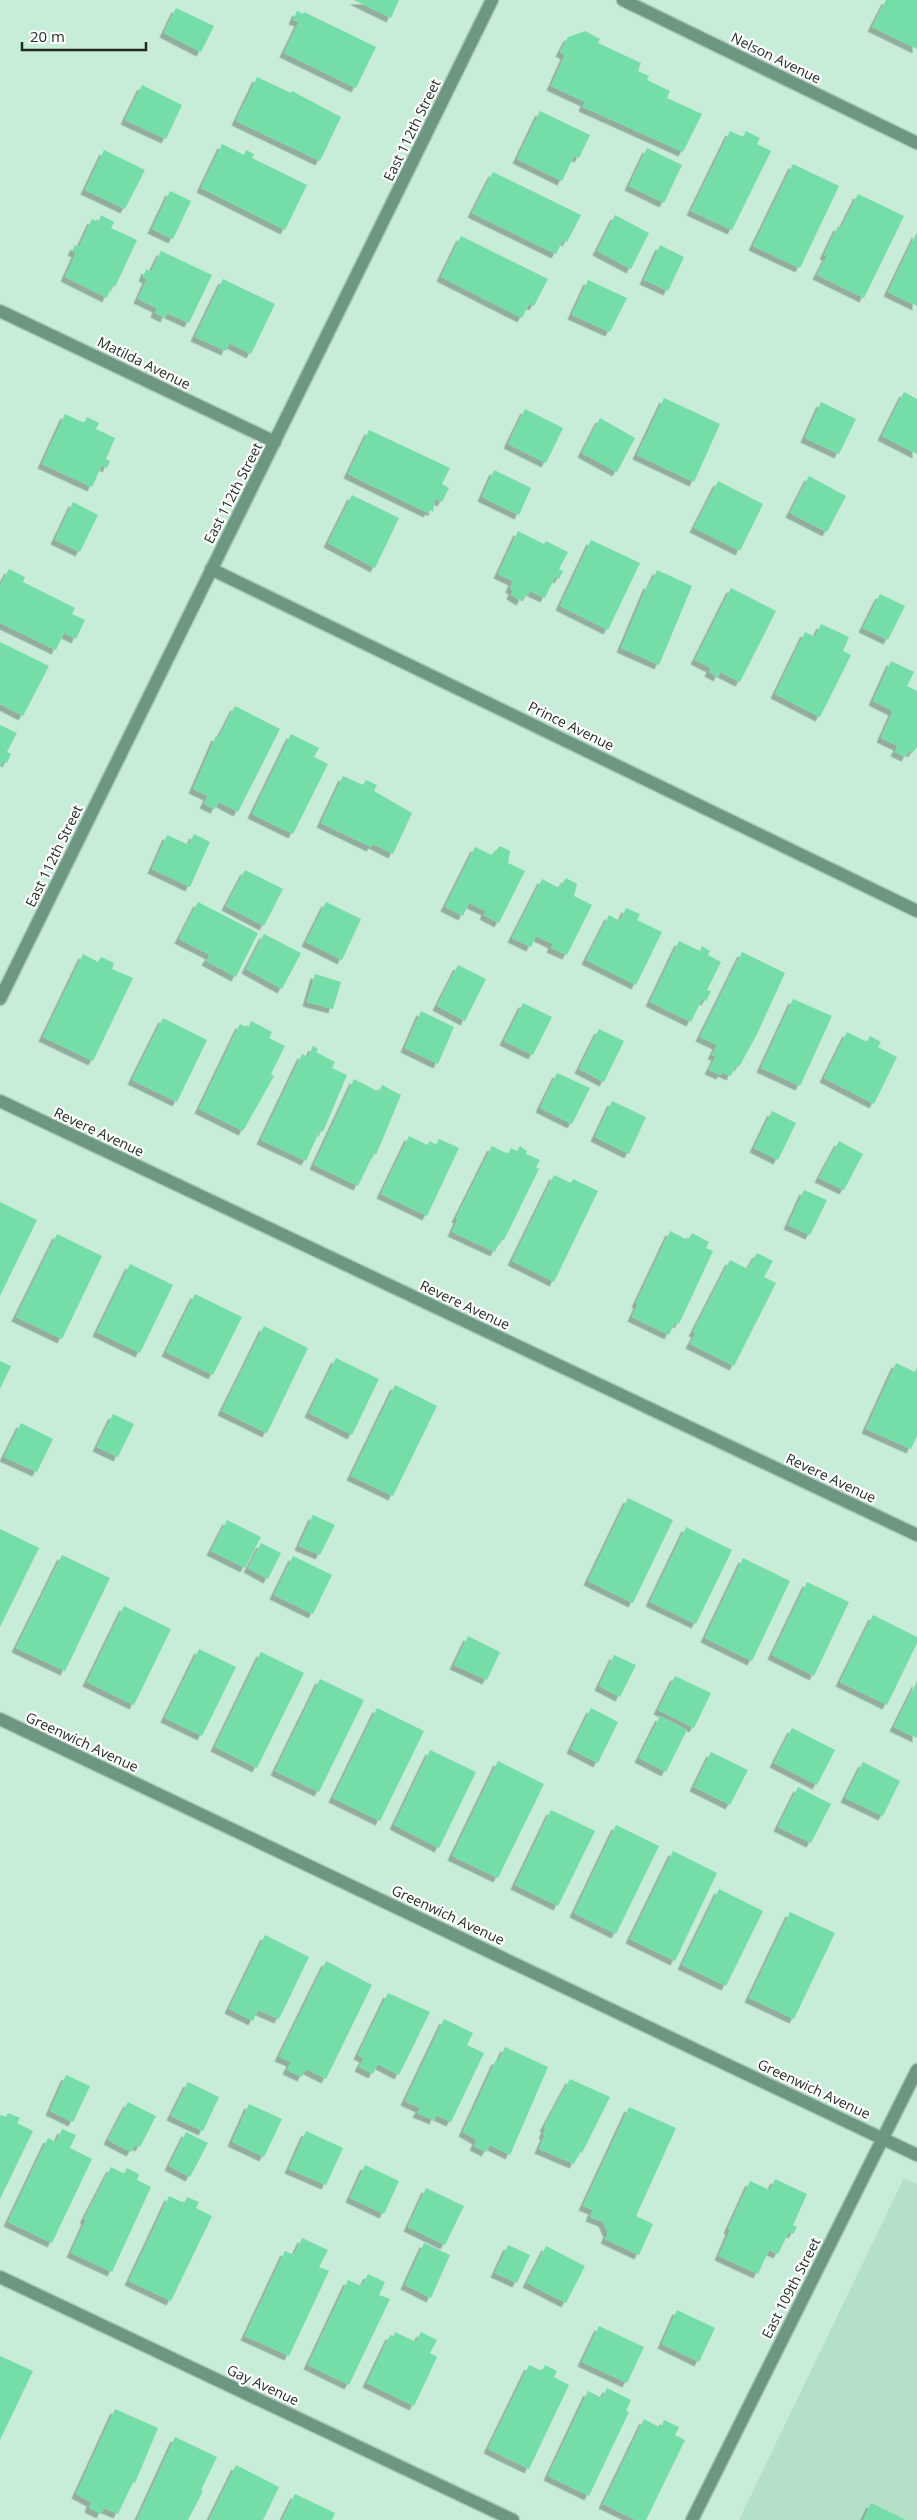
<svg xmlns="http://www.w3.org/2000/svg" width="917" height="2520" font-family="'Open Sans',sans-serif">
  <defs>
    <filter id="shadow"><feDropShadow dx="-4.5" dy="4.5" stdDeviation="0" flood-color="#0004"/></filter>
  </defs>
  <rect width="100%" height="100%" fill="#c7ecd7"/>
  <path fill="#b4e0c7" d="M 904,2178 L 917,2184 L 917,2520 L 739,2520 Z"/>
  <path fill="#74dea8" filter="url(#shadow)" d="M 354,0 L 399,0 L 391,18 Z
    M 886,0 L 917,0 L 917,49 L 872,27 Z
    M 176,8 L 214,26 L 201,52 L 164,33 Z
    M 297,11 L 303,14 L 304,12 L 376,47 L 356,88 L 284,53 L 299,22 L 293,20 Z
    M 585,31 L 600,39 L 598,43 L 641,63 L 638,71 L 649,76 L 647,80 L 670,91 L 667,98 L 702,114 L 683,152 L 583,107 L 585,102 L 551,86 L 565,55 L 560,52 L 568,37 Z
    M 257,77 L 291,93 L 292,91 L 341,117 L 320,161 L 236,121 Z
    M 142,85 L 182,105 L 166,139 L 125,120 Z
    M 540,111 L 590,135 L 579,158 L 574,156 L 562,181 L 517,159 Z
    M 730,131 L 743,137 L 746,131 L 760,138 L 757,144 L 771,151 L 732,230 L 691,211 Z
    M 222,144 L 244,155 L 246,150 L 254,154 L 252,158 L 307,185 L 285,230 L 201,188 Z
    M 647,148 L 682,165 L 664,203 L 629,186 Z
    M 104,150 L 145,170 L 125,209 L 85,190 Z
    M 793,164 L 839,186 L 800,268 L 753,246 Z
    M 493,172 L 581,215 L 567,242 L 563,240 L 556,254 L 472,213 Z
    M 170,191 L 191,201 L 173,239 L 152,229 Z
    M 858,194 L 904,216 L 864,298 L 817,275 L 827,256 L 824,255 L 838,226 L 841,228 Z
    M 101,215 L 114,222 L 111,228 L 137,240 L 115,287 L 112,285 L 107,298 L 65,277 L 76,253 L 72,251 L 75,245 L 79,247 L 92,219 L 98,222 Z
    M 615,215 L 649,233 L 631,269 L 597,251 Z
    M 917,232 L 917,306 L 888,292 Z
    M 461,236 L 548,279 L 534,306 L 529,304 L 522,318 L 441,277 Z
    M 660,245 L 684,257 L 668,291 L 644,280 Z
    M 161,251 L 212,275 L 189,323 L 167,313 L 165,318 L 155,313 L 157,308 L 138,299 L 147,279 L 143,277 L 146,269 L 151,272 Z
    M 223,279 L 275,304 L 251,354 L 229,343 L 226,351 L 195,337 Z
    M 588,280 L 627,298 L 610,332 L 572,315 Z
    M 904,392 L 917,399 L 917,454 L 882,436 Z
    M 664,398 L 720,424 L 694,482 L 637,455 Z
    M 821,402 L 856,419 L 839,454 L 805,438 Z
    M 525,409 L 563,428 L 546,463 L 508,444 Z
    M 65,414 L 84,423 L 87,417 L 99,423 L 96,429 L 115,438 L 106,459 L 110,461 L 107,468 L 102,465 L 92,487 L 42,464 Z
    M 600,418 L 635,438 L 617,472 L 582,453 Z
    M 369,430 L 450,468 L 442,484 L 449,488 L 442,502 L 435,499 L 433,512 L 430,510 L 428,513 L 348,474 Z
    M 494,470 L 531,488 L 519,515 L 482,497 Z
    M 809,476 L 846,496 L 827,532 L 790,513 Z
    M 718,481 L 763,504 L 740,551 L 694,528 Z
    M 352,495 L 399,518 L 375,568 L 328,543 Z
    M 73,502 L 98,515 L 80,552 L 55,540 Z
    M 518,531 L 544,544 L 546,541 L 568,552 L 559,569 L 563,571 L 559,579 L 555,577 L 545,598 L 530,591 L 527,597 L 524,595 L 521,601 L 511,595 L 513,590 L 510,588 L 513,581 L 498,574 Z
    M 591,540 L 640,563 L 608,630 L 560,606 Z
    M 9,569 L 25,577 L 23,582 L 75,608 L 72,614 L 85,620 L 76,639 L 64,633 L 56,650 L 0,623 L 0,586 Z
    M 657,570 L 692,586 L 659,665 L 621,648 L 648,584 L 650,585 Z
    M 731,588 L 776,611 L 740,682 L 720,672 L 718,677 L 709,672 L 711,668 L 695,660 Z
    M 880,594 L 905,606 L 888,640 L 863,628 Z
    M 821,624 L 849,637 L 843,651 L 851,655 L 820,717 L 775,694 L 805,632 L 815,637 Z
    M 0,642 L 49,666 L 23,716 L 0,704 Z
    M 891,661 L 914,672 L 907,686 L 917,691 L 917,747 L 912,753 L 909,751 L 906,757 L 895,752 L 898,746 L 881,738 L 893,711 L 873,701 Z
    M 235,706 L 280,729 L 238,812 L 219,802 L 215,809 L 204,804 L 208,796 L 193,789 L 216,736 L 219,737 Z
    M 0,725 L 17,733 L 7,752 L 11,754 L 7,763 L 3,761 L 0,767 Z
    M 291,734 L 319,748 L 314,757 L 328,764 L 293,834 L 252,814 Z
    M 343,776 L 363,785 L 366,780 L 377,785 L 374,791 L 412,813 L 393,854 L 373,844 L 371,847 L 321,823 Z
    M 194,834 L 210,842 L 190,887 L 152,869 L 167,835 L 189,845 Z
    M 500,846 L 510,851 L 508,863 L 525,871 L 499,923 L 484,915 L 486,911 L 469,903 L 463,916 L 445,907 L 475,847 L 492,855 Z
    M 245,870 L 283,889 L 264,926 L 226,906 Z
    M 566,878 L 577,884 L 574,896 L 592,905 L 567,955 L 551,948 L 553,944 L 536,936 L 531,947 L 512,938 L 542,879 L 559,888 Z
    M 198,902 L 258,933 L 236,977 L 206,961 L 210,955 L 179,939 Z
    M 326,902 L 361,919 L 342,960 L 306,942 Z
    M 626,908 L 640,914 L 637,920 L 662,932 L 636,985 L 586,960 L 609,915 L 620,921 Z
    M 264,934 L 301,953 L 282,989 L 246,969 Z
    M 679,941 L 700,951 L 702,946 L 710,951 L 708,955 L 721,962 L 707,990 L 711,991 L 706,1001 L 702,999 L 691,1022 L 650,1002 Z
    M 742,952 L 785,973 L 757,1034 L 739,1067 L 736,1065 L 731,1076 L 722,1072 L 721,1075 L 709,1070 L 716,1056 L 712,1055 L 717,1045 L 700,1037 Z
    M 83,954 L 98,962 L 101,957 L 114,963 L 112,969 L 133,978 L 93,1061 L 43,1037 Z
    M 458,965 L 486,979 L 465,1021 L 437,1006 Z
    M 315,974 L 341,982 L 333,1009 L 307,1002 Z
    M 793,999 L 832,1016 L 800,1086 L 761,1068 Z
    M 523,1003 L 552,1017 L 533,1055 L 504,1041 Z
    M 421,1011 L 454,1027 L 438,1064 L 405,1048 Z
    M 163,1018 L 207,1040 L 177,1102 L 132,1080 Z
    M 251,1021 L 272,1032 L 269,1038 L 285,1046 L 271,1074 L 274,1076 L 243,1131 L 199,1109 L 240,1024 L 248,1028 Z
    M 599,1029 L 624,1041 L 604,1082 L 579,1069 Z
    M 847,1032 L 867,1042 L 870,1036 L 881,1042 L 878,1047 L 897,1057 L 874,1104 L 824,1078 Z
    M 313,1046 L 318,1049 L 316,1052 L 335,1062 L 332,1068 L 347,1075 L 323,1132 L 320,1130 L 306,1161 L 261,1140 L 302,1054 L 308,1057 Z
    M 557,1073 L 590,1088 L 572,1124 L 540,1108 Z
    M 354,1079 L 379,1092 L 382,1085 L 401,1095 L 376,1155 L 374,1153 L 358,1186 L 314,1165 Z
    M 612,1101 L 646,1117 L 629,1154 L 595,1137 Z
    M 772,1111 L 796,1123 L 778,1160 L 754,1148 Z
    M 409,1136 L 427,1145 L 430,1141 L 436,1145 L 439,1139 L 459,1148 L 427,1216 L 381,1194 Z
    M 839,1141 L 863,1154 L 844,1190 L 819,1178 Z
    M 492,1146 L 508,1154 L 511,1148 L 517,1151 L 520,1146 L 527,1151 L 526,1154 L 540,1160 L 536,1167 L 539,1169 L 504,1240 L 501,1239 L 495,1252 L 452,1232 L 458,1219 L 456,1218 Z
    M 554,1175 L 571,1183 L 573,1179 L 598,1191 L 554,1282 L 512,1261 Z
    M 804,1190 L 827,1200 L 810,1235 L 788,1225 Z
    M 0,1202 L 37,1220 L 0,1296 Z
    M 670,1231 L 688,1240 L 692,1233 L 709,1242 L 706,1248 L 713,1251 L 679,1324 L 675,1322 L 669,1335 L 632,1317 L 638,1304 L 636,1303 Z
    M 57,1234 L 102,1256 L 62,1339 L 16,1317 Z
    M 757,1253 L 773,1261 L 764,1277 L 776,1283 L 734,1366 L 690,1344 L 696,1333 L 693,1332 L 730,1260 L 748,1269 Z
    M 130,1264 L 173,1285 L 140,1353 L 97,1332 Z
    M 195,1294 L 242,1317 L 213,1375 L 166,1352 Z
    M 264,1326 L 308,1348 L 267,1433 L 222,1411 Z
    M 336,1358 L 379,1379 L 352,1435 L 309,1413 Z
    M 0,1361 L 11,1366 L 0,1389 Z
    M 896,1363 L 915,1372 L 917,1367 L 917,1436 L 911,1449 L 866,1429 Z
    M 395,1385 L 437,1406 L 393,1496 L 351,1476 Z
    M 113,1414 L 134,1424 L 118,1457 L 97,1447 Z
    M 21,1423 L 53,1439 L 37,1472 L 4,1457 Z
    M 628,1498 L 673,1520 L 633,1603 L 588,1581 Z
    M 313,1515 L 335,1525 L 320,1555 L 299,1546 Z
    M 227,1520 L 261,1537 L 245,1568 L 211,1551 Z
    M 686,1527 L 732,1550 L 696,1624 L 650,1602 Z
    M 0,1529 L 39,1548 L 0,1627 Z
    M 261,1543 L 281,1553 L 268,1579 L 248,1568 Z
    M 62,1555 L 110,1578 L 65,1671 L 16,1648 Z
    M 293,1556 L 332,1575 L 313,1614 L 274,1595 Z
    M 743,1558 L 790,1581 L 752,1661 L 705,1638 Z
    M 807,1582 L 849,1602 L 814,1676 L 772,1655 Z
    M 124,1606 L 171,1629 L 134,1705 L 87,1682 Z
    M 873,1615 L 917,1637 L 917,1643 L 887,1705 L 840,1682 Z
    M 468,1636 L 500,1652 L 487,1680 L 454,1665 Z
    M 199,1649 L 236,1667 L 202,1736 L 165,1718 Z
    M 261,1652 L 304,1673 L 257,1768 L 215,1747 Z
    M 614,1655 L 636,1665 L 620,1697 L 599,1686 Z
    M 675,1676 L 711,1693 L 694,1728 L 658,1710 Z
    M 320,1679 L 364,1700 L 319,1792 L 275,1771 Z
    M 917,1681 L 917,1738 L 894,1727 Z
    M 377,1708 L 424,1731 L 380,1821 L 333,1798 Z
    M 591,1708 L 618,1722 L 598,1763 L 571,1749 Z
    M 660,1716 L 687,1730 L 666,1772 L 639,1758 Z
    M 792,1728 L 835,1750 L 817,1785 L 774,1763 Z
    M 430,1750 L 476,1772 L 439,1848 L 394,1825 Z
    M 711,1752 L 748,1770 L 730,1805 L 694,1787 Z
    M 498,1761 L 544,1784 L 498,1878 L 452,1856 Z
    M 863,1762 L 900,1781 L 883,1816 L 845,1798 Z
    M 798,1787 L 831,1804 L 811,1843 L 778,1827 Z
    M 551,1810 L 595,1831 L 558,1906 L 515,1885 Z
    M 616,1825 L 659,1846 L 616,1934 L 574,1913 Z
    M 673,1851 L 717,1873 L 675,1961 L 630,1939 Z
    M 719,1889 L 763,1911 L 726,1986 L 682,1965 Z
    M 790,1912 L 835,1933 L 794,2019 L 749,1998 Z
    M 265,1935 L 309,1957 L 279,2019 L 258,2010 L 253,2021 L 229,2009 Z
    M 326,1961 L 372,1985 L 326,2079 L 306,2069 L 302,2077 L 287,2070 L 291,2062 L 279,2057 Z
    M 388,1993 L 430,2012 L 399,2075 L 378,2064 L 373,2074 L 359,2067 L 364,2058 L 358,2055 Z
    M 444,2019 L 473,2033 L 467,2045 L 484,2053 L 451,2122 L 436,2115 L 434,2120 L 417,2113 L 420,2108 L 405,2101 Z
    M 505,2047 L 548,2067 L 510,2155 L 490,2145 L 486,2152 L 474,2146 L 477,2140 L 463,2132 L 496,2060 L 499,2060 Z
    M 66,2075 L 90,2086 L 73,2122 L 50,2111 Z
    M 570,2079 L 610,2097 L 582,2153 L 580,2152 L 574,2164 L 539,2149 L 545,2135 L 543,2134 L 546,2128 L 544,2127 Z
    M 188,2082 L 219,2097 L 203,2131 L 171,2116 Z
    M 128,2102 L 156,2116 L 140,2147 L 135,2145 L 131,2152 L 108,2140 Z
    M 249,2104 L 282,2119 L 264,2157 L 232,2142 Z
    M 629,2107 L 676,2128 L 636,2216 L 653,2224 L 639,2255 L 605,2239 L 608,2233 L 603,2222 L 590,2217 L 593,2210 L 583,2206 Z
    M 8,2113 L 20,2118 L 17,2123 L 33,2131 L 0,2199 L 0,2115 L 6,2117 Z
    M 62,2129 L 76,2135 L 70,2148 L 92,2159 L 52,2243 L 8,2222 L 48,2138 L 56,2142 Z
    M 306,2131 L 343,2148 L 326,2185 L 289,2169 Z
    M 186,2132 L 208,2143 L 190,2177 L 169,2166 Z
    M 365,2165 L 399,2181 L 384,2214 L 350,2198 Z
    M 111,2167 L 124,2174 L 127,2168 L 139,2174 L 137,2180 L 151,2187 L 112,2272 L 71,2253 L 86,2220 L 84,2219 Z
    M 775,2179 L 807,2194 L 793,2225 L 797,2227 L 793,2234 L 789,2232 L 778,2254 L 769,2250 L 758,2274 L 719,2256 L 730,2230 L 728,2229 L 750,2181 L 770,2190 Z
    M 426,2188 L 464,2206 L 445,2245 L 408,2227 Z
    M 169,2196 L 184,2203 L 187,2197 L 199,2202 L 196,2208 L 212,2216 L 171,2301 L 129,2281 Z
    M 302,2238 L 328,2250 L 319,2267 L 329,2271 L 289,2356 L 245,2336 L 285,2251 L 294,2255 Z
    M 424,2243 L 450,2255 L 431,2298 L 405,2285 Z
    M 508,2245 L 530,2255 L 517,2283 L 495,2273 Z
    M 546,2246 L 585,2266 L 566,2303 L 527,2283 Z
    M 368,2274 L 385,2282 L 379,2295 L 390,2299 L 349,2385 L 308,2365 L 348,2280 L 362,2286 Z
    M 677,2310 L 715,2328 L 699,2362 L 662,2344 Z
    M 599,2326 L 644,2347 L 627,2383 L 582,2362 Z
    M 395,2332 L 416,2342 L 421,2332 L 437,2340 L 430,2353 L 437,2357 L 414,2406 L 367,2383 L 390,2335 L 394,2336 Z
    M 0,2356 L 33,2371 L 0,2440 Z
    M 529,2365 L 542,2371 L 545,2365 L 557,2371 L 554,2377 L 569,2385 L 529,2469 L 488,2449 Z
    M 607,2388 L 631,2400 L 626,2411 L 629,2412 L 589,2496 L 548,2476 L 588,2391 L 602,2398 Z
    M 115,2409 L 158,2428 L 135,2483 L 133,2482 L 118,2514 L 104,2508 L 101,2514 L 89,2508 L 91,2502 L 76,2494 Z
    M 644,2419 L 661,2428 L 664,2420 L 679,2427 L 675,2435 L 685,2440 L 646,2520 L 636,2520 L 603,2504 Z
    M 175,2437 L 217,2457 L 201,2490 L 203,2491 L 188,2520 L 137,2520 Z
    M 236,2465 L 279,2487 L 263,2520 L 209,2520 Z
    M 295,2494 L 335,2513 L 332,2520 L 282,2520 Z
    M 871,2503 L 906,2520 L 863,2520 Z"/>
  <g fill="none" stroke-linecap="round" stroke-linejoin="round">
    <defs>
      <path id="minor" d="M 623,0 L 917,143
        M 0,311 L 275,442
        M 211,569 L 917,911
        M 0,999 L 492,0
        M 0,1101 L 917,1535
        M 0,1719 L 917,2155
        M 0,2277 L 513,2520
        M 692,2520 L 917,2070"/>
    </defs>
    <use href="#minor" stroke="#a8c9b7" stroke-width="15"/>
    <use href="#minor" stroke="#6e9781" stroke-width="12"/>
  </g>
  <g text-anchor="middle" stroke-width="4.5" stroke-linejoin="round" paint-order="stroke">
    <g font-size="14" fill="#1d2b23" stroke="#fff">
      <text transform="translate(776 58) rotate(26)" y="5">Nelson Avenue</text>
      <text transform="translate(412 130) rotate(-64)" y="5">East 112th Street</text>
      <text transform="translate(144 363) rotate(26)" y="5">Matilda Avenue</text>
      <text transform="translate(233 493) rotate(-63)" y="5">East 112th Street</text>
      <text transform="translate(571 726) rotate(26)" y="5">Prince Avenue</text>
      <text transform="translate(54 856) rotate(-64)" y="5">East 112th Street</text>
      <text transform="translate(99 1132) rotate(25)" y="5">Revere Avenue</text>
      <text transform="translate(465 1305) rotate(25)" y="5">Revere Avenue</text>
      <text transform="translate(831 1478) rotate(25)" y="5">Revere Avenue</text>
      <text transform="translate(82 1742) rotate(25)" y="5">Greenwich Avenue</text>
      <text transform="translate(448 1915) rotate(25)" y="5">Greenwich Avenue</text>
      <text transform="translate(814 2089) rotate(25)" y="5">Greenwich Avenue</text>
      <text transform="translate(791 2288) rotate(-63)" y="5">East 109th Street</text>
      <text transform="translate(263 2385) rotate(25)" y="5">Gay Avenue</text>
    </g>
  </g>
  <path d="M22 42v8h124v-8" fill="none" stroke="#1d2b23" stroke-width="2.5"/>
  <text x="30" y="42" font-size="15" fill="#1d2b23" stroke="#ffffff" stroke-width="4" paint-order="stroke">20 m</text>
</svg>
